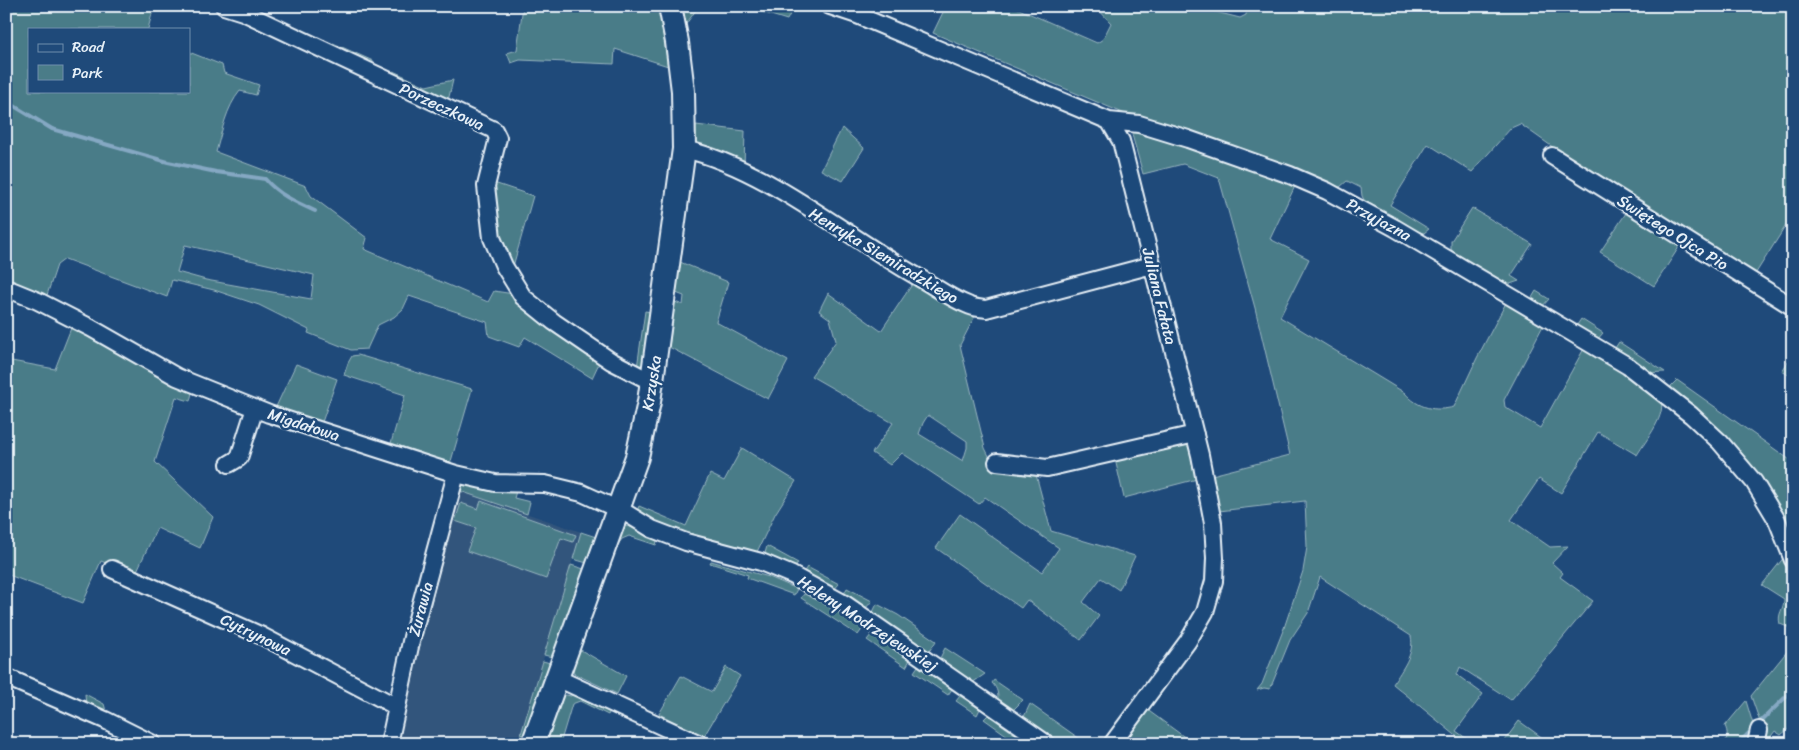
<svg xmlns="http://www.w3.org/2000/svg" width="1799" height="750" font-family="Sriracha,sans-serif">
  <rect width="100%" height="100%" fill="#1f4a7a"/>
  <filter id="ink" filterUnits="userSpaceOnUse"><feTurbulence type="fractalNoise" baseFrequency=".02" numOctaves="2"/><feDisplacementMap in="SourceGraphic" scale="10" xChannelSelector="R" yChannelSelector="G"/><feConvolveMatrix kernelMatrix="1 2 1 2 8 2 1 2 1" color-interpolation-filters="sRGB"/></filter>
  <g filter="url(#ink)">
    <path fill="#32557c" d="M 461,491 L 581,532 L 518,744 L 396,744 L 412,676 Z"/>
    <path fill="#4a7c88" stroke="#99b6c0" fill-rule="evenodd" d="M 6,6 L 33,8 L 34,6 L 154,6 L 148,29 L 29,29 L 29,91 L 189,91 L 189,52 L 222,65 L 224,73 L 259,85 L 256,95 L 240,91 C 226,108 222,131 216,152 L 306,186 L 311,196 L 367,238 L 364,249 L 488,302 L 494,291 L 514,294 L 600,361 L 592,378 L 525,337 L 519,347 L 489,336 L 487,322 L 409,296 L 403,309 L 394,317 L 378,325 L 367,349 L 351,350 L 308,333 L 309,330 L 259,305 L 214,290 L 172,280 L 167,297 L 65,259 L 57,265 L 45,301 L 6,283 ZM 185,245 L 314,275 L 311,299 L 206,280 L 177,272 Z
      M 523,6 L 659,6 L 668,66 L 615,49 L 614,64 L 520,60 L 511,63 L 507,53 L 517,50 Z
      M 682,6 L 702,6 L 696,10 L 686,24 Z
      M 742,6 L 794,6 L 787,20 Z
      M 946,6 L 1012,6 L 1097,43 L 1103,39 L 1111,23 L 1095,6 L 1192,6 L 1240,18 L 1246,15 L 1247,9 L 1245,6 L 1793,6 L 1793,221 L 1790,219 L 1754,276 L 1581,167 L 1520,124 L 1511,128 L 1472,172 L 1428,144 L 1390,205 L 1429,229 L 1424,233 L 1411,230 L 1366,204 L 1362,196 L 1361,188 L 1347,181 L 1340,187 L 1334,187 L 1122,117 L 1123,113 L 933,33 Z
      M 333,43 L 373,61 L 372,67 L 335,48 Z
      M 393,71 L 426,86 L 453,80 L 448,101 L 395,78 Z
      M 696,125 L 745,131 L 744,168 L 694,145 Z
      M 842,128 L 864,148 L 843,181 L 821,170 Z
      M 1138,130 L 1296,184 L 1270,239 L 1309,259 L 1280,317 L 1405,393 C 1418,408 1435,412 1454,407 L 1477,358 L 1508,299 L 1545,322 L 1504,400 L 1505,407 L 1540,428 L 1586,345 L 1660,398 C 1668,414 1646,440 1637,455 L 1598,432 L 1561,493 L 1539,479 L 1511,520 L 1550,547 L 1568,546 L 1552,563 L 1563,573 L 1560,577 L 1593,601 L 1511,700 L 1460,667 L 1457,675 L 1483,694 L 1456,731 L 1474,744 L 1466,744 L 1393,684 C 1402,669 1415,654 1411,636 L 1320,577 L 1308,613 L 1290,640 L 1270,689 L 1264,688 L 1257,690 L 1262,684 L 1284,628 L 1303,571 L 1307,547 L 1305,501 L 1219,511 L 1212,475 L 1290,455 L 1255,308 L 1219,178 L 1183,164 L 1143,174 L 1131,131 Z
      M 491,182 L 533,196 L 512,270 L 498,239 Z
      M 1472,208 L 1532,244 L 1511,276 L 1519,281 L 1510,284 L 1499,284 L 1456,257 L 1451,249 L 1451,241 Z
      M 1628,210 L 1681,244 L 1654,286 L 1600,252 Z
      M 680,262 L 728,282 L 716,322 L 788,361 L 768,399 L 669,347 L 675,302 L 683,305 L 684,296 L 676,293 Z
      M 915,280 L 976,314 L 960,345 L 985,448 L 991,460 L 1035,471 L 1051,531 L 1135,556 L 1119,590 L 1101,578 L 1083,602 L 1099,616 L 1081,640 L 1027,600 L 1021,608 L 936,548 L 960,514 L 1042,572 L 1059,548 L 985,497 L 979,504 L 902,453 L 890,465 L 872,453 L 893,423 L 811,376 L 836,341 L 830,319 L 819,311 L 828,293 L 881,331 ZM 928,415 L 967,441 L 967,448 L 963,461 L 919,434 L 923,423 Z
      M 1536,291 L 1549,299 L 1541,308 L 1530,301 Z
      M 645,311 L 651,312 L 643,370 L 637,368 Z
      M 1581,319 L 1603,333 L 1596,341 L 1575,328 Z
      M 73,323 L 193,389 L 190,401 L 176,397 L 155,462 L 213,517 L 200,548 L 157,528 L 135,575 L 101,561 L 83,603 L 6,574 L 6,360 L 55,369 Z
      M 1619,342 L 1665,372 L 1643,373 L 1613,351 Z
      M 1793,354 L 1793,378 L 1782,371 Z
      M 358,355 L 472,389 L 449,468 L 431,461 L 422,453 L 391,443 L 405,395 L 344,375 L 348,363 L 352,356 Z
      M 296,364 L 337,379 L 321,425 L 275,409 Z
      M 1677,380 L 1793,462 L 1793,546 L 1786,532 L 1672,392 L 1671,386 Z
      M 1185,443 L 1190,444 L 1201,478 L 1124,498 L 1115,459 Z
      M 742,448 L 796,481 L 775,514 L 756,554 L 682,535 L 658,524 L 637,511 L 639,506 L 686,526 L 710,474 L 724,481 Z
      M 465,484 L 517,488 L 514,498 L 530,502 L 527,514 L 460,491 L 412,676 L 400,708 L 460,486 Z
      M 481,501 L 576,535 L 573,542 L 561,538 L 546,579 L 467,551 L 476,528 L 455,521 L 461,503 L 478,509 Z
      M 626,526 L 634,528 L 657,541 L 656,545 L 629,536 L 622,539 L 617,546 L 623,528 Z
      M 581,532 L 596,537 L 587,563 L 573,559 Z
      M 767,546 L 798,563 L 794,569 L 764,557 Z
      M 1785,556 L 1793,570 L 1793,629 L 1780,624 C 1777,613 1784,610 1784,599 L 1762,585 Z
      M 711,561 L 769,577 L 797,589 L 794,595 L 747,578 L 748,575 L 710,563 Z
      M 571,565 L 584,569 L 552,657 L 544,655 Z
      M 807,567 L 839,584 L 833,591 L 803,573 Z
      M 847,588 L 872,601 L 865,609 L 843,596 Z
      M 804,594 L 821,602 L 863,628 L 858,635 L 801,598 Z
      M 877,604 L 898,615 L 936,641 L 930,650 L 926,651 L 872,614 Z
      M 872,634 L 910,660 L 906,667 L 867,640 Z
      M 1793,644 L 1793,725 L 1781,735 L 1775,731 L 1765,744 L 1758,744 L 1760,722 L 1751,696 Z
      M 945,648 L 985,674 L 972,683 L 939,660 Z
      M 579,649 L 626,676 L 617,694 L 573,673 L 573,669 Z
      M 543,661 L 550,663 L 521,744 L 518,744 Z
      M 918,666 L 952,689 L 948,695 L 914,672 Z
      M 726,667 L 740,676 L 704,736 L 659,714 L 681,676 L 712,692 Z
      M 994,680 L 1023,700 L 1012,711 L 998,702 C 998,694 998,689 992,683 Z
      M 574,692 L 611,709 L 608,715 L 580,701 L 572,704 L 560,744 L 545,744 L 562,697 L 566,695 L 571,696 Z
      M 85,694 L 104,704 L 106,711 L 128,721 L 125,723 L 86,706 Z
      M 960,696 L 980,709 L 977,715 L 956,701 Z
      M 1746,701 L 1755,731 L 1752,744 L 1724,744 C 1728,738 1728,732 1725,726 Z
      M 1030,704 L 1087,744 L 1059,744 L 1023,719 Z
      M 1146,709 L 1194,744 L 1118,744 Z
      M 988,715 L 1029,744 L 1019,744 L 984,719 Z
      M 1519,721 L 1551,744 L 1502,744 Z"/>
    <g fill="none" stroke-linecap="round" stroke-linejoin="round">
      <path stroke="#85a8c3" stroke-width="4" d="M 6,101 L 52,129 L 168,162 L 216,172 L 265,179 C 279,195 295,202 315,211
        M 1760,722 L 1793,690
        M 1738,744 L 1753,729"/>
      <defs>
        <path id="street" d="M 224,6 L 243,12 L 494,130 L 498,138 L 486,186 L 492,238 L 504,266 L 523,297 L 554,322 L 611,361 L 644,378 L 652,380
          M 830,6 L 857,15 L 1109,121 L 1139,124 L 1188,139 L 1290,175 L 1327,191 L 1395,228 L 1628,366 L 1691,415 L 1720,442 L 1754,482 L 1777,520 L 1793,560
          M 1109,121 L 1121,141 L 1200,455 L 1213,523 L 1215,558 L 1214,581 L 1205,612 L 1188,641 L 1112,744
          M 684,149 C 766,168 844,235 918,277 C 934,286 950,298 968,305 C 973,308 980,308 986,309 L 1152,265
          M 1552,156 L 1793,307
          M 6,288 L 38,301 L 91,328 L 177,377 L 269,414 L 456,474 L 495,483 L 545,484 L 582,493 L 626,513 L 652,529 L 686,542 L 761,562 L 792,575 L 845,604 L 1047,744
          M 997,462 L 1047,468 L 1195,434
          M 229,464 L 239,458 L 255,408
          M 112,569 L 262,636 L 397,707
          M 6,677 L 105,720 L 153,744
          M 557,678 L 700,744
          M 389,744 L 412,637 L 456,474
          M 1756,744 L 1759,730"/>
        <path id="secondary" d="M 533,744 L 637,457 L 649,402 L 684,149 L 683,91 L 677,42 L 670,6"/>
      </defs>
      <use href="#street" stroke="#e8f1f8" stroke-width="20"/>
      <use href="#secondary" stroke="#e8f1f8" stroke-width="26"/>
      <use href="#street" stroke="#1f4a7a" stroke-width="16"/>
      <use href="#secondary" stroke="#1f4a7a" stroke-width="22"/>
    </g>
  </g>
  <g text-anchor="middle" stroke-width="5" stroke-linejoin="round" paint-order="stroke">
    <g font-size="16" fill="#e8f1f8" stroke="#1f4a7a">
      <text transform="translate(442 106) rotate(25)" y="6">Porzeczkowa</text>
      <text transform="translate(1379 219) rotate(29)" y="6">Przyjazna</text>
      <text transform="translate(1673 232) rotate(32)" y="6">Świętego Ojca Pio</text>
      <text transform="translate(884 255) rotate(31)" y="6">Henryka Siemiradzkiego</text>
      <text transform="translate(1160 296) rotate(76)" y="6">Juliana Fałata</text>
      <text transform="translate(651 383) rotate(-81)" y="6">Krzyska</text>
      <text transform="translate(304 424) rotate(18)" y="6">Migdałowa</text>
      <text transform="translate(420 609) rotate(-75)" y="6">Żurawia</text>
      <text transform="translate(868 623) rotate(33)" y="6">Heleny Modrzejewskiej</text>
      <text transform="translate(256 634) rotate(26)" y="6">Cytrynowa</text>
    </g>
  </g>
  <rect width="1799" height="750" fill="none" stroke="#1f4a7a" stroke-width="25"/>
  <rect x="12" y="12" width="1774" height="725" fill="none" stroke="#e8f1f8" stroke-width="2" filter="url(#ink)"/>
  <rect x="28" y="28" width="162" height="65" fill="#1f4a7a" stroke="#6f8dac"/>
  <rect x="38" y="44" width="25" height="8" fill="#1f4a7a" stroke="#6f8dac"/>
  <text x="72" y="52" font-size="15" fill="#e8f1f8">Road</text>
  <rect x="38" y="65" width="25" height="15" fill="#4a7c88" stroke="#6f8dac"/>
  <text x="72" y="78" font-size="15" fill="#e8f1f8">Park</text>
</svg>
